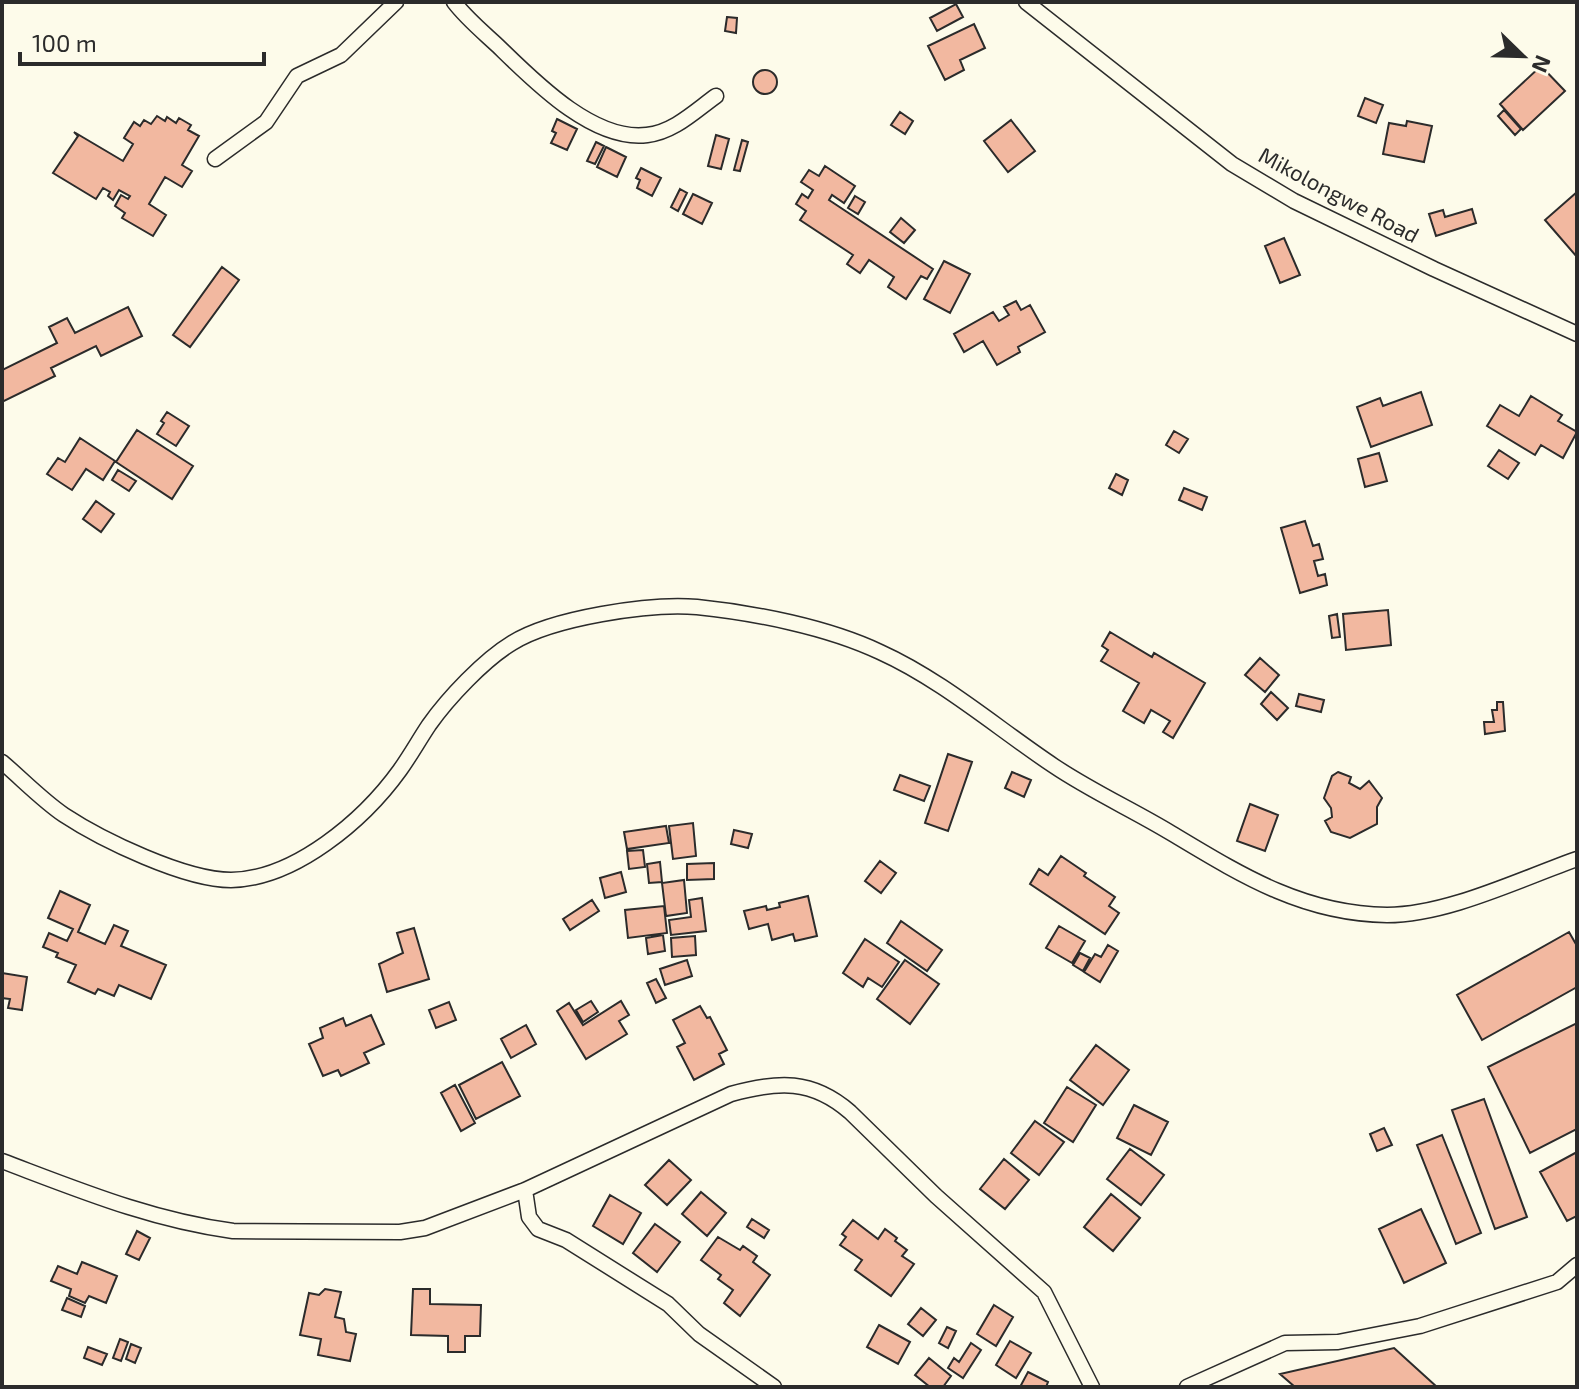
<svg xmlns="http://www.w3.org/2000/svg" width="1579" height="1389" font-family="'Exo 2',sans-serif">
  <rect width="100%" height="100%" fill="#fdfbea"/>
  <path fill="#f2b8a0" stroke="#2b2b2b" stroke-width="2" d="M 956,4 L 963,17 L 937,31 L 930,18 Z
    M 727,17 L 737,18 L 736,33 L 725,31 Z
    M 974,24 L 985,48 L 960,60 L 964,70 L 945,80 L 928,46 Z
    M 1541,66 L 1565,91 L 1523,130 L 1500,104 Z
    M753 82a12 12 0 1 1 24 0a12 12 0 1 1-24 0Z
    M 1365,98 L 1383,105 L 1376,123 L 1358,116 Z
    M 1504,110 L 1521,129 L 1515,135 L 1498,116 Z
    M 900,112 L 913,121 L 905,134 L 891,125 Z
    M 157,116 L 165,121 L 167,117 L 176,123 L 179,118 L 191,125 L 188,130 L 199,136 L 182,165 L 192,171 L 182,187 L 165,177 L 149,204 L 166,215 L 153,236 L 122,218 L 125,213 L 115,206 L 121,195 L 128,199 L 130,196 L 119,190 L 113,200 L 108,196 L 110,192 L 103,188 L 96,199 L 53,173 L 78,136 L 74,132 L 123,161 L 133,144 L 124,138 L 134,122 L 140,126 L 144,120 L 151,124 Z
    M 557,119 L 577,129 L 567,150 L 551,143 L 556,133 L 552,131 Z
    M 1011,120 L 1035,151 L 1008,172 L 984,141 Z
    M 1407,121 L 1432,126 L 1424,162 L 1383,154 L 1389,123 L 1406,126 Z
    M 716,135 L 729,139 L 721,169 L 708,166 Z
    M 742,140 L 748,142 L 740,171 L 734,170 Z
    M 596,142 L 604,146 L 595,164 L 587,161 Z
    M 606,147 L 626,157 L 617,177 L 597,167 Z
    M 825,166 L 855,186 L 844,203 L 832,195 L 829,200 L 933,269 L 927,279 L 921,276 L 906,299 L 888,287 L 894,277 L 869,260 L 860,273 L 847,264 L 853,255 L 800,220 L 806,211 L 796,204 L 802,194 L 808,198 L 813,190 L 801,182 L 809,170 L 819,176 Z
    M 641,168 L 661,178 L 652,196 L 637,188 L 640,180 L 636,178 Z
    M 680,189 L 687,193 L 678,211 L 671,207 Z
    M 1577,192 L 1577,257 L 1545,220 Z
    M 693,194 L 712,203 L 702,224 L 683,214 Z
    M 855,196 L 865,202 L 858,214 L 848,208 Z
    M 1472,209 L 1476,223 L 1436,236 L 1429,214 L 1443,210 L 1445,217 Z
    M 901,218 L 915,230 L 904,243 L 890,232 Z
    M 1284,238 L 1300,275 L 1280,283 L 1265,246 Z
    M 944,261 L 970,274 L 950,313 L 924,299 Z
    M 222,267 L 239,280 L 190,347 L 173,335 Z
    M 1016,301 L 1021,310 L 1030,305 L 1045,332 L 1018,347 L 1020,352 L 997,365 L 983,341 L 964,352 L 954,334 L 993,312 L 999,321 L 1009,315 L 1004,307 Z
    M 128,307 L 142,336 L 101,356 L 96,346 L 51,368 L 55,376 L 2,402 L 2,370 L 57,343 L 49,327 L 67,318 L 75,333 Z
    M 1421,392 L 1432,425 L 1371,447 L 1357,407 L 1380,398 L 1383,406 Z
    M 1531,396 L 1562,415 L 1558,421 L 1577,432 L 1563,458 L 1541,445 L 1535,455 L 1487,426 L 1500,405 L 1519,416 Z
    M 167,412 L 189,426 L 176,446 L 157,434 L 164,423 L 161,421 Z
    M 137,430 L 193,466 L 172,499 L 116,462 Z
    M 1174,431 L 1188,439 L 1179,453 L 1166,445 Z
    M 80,438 L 115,461 L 103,480 L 86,469 L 72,490 L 47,474 L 58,458 L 65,462 Z
    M 1499,450 L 1519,463 L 1508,479 L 1488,466 Z
    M 1379,453 L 1387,481 L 1365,487 L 1358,459 Z
    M 118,470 L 136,481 L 129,491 L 112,480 Z
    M 1116,474 L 1128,480 L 1122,495 L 1109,488 Z
    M 1184,488 L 1207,497 L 1202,510 L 1179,500 Z
    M 96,501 L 114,514 L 101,532 L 83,519 Z
    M 1305,521 L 1313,546 L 1319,544 L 1323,559 L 1314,561 L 1318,576 L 1325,574 L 1327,585 L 1300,593 L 1281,528 Z
    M 1388,610 L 1391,645 L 1346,650 L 1343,614 Z
    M 1337,614 L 1340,637 L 1332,638 L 1329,616 Z
    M 1110,632 L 1152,657 L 1154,653 L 1205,683 L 1173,738 L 1163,732 L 1170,721 L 1151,710 L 1144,723 L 1123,711 L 1139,683 L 1101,661 L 1108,650 L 1102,646 Z
    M 1260,658 L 1279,675 L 1265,692 L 1245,675 Z
    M 1271,692 L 1288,708 L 1277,720 L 1261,704 Z
    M 1299,694 L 1324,700 L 1321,712 L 1296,706 Z
    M 1497,702 L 1503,702 L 1505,731 L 1485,734 L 1484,722 L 1494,722 L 1492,710 L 1497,710 Z
    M 948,754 L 972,762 L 948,831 L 925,823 Z
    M 1012,772 L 1031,780 L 1024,797 L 1005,788 Z
    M 1338,772 L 1351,777 L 1349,783 L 1360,789 L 1369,781 L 1382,798 L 1377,807 L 1377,824 L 1350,838 L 1331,832 L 1325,821 L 1332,817 L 1331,808 L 1324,798 L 1332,776 Z
    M 900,775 L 930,786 L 924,801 L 894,790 Z
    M 1250,804 L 1278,815 L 1265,851 L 1237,841 Z
    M 693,823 L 696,856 L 673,859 L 669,826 Z
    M 666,826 L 669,843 L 627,849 L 624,832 Z
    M 734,830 L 752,834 L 748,848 L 731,844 Z
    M 643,850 L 645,867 L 629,869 L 627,851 Z
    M 1061,856 L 1086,873 L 1084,876 L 1115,897 L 1109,906 L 1119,913 L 1105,934 L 1030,884 L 1039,869 L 1048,875 Z
    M 880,861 L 896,873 L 881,893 L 865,881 Z
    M 660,862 L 662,882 L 649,883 L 647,864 Z
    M 714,863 L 714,879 L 687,880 L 687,864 Z
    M 621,872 L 626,892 L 605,898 L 600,878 Z
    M 684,880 L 687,913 L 666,916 L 662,883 Z
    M 60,891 L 90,905 L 78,932 L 105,944 L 114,925 L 128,931 L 121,946 L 166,965 L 151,999 L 119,985 L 114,996 L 98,989 L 95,994 L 68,982 L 76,965 L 56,957 L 58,953 L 43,947 L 49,933 L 67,941 L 73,929 L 48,918 Z
    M 808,896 L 817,936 L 795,941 L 793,934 L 772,940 L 768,924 L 749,929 L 744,911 L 766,906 L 767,910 L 780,907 L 779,903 Z
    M 702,898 L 706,931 L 671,935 L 669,920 L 691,917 L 689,900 Z
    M 592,900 L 599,911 L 570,930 L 563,919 Z
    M 664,906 L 667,933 L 628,938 L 625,910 Z
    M 901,921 L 942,950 L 927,971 L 887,943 Z
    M 1059,926 L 1085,941 L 1072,963 L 1046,948 Z
    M 414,928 L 429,979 L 387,992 L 379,964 L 403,953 L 397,933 Z
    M 1569,932 L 1577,946 L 1577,987 L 1482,1040 L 1457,995 Z
    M 663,935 L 665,951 L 648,954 L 646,938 Z
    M 695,936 L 696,955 L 672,957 L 671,938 Z
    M 865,939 L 899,962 L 882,987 L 868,978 L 863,987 L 843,973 Z
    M 1108,945 L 1118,951 L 1100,982 L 1084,972 L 1095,954 L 1101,957 Z
    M 1080,953 L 1090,958 L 1083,971 L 1073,965 Z
    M 687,960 L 692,976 L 665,985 L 660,969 Z
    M 905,960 L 939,984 L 910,1024 L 877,999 Z
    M 2,973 L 27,977 L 22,1010 L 8,1008 L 10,999 L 2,998 Z
    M 656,979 L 666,998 L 656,1003 L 647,983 Z
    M 591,1001 L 598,1012 L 583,1022 L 576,1010 Z
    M 621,1001 L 629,1015 L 619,1021 L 627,1034 L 586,1059 L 557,1011 L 569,1003 L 583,1025 Z
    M 449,1002 L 456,1020 L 436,1028 L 429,1010 Z
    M 700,1006 L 707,1018 L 710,1017 L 727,1050 L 719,1054 L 724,1064 L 694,1080 L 677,1047 L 685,1043 L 673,1020 Z
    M 371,1015 L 384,1044 L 364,1053 L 369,1063 L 341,1076 L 338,1070 L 323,1076 L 309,1044 L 323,1038 L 320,1028 L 343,1018 L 346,1026 Z
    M 1577,1023 L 1577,1129 L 1530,1153 L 1488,1067 Z
    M 526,1025 L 536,1044 L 511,1058 L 501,1039 Z
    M 1096,1045 L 1129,1070 L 1103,1105 L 1070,1080 Z
    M 502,1062 L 520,1096 L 476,1119 L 459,1085 Z
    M 455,1085 L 475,1123 L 461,1131 L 441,1093 Z
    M 1067,1087 L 1096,1105 L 1073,1142 L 1044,1123 Z
    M 1484,1099 L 1527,1217 L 1495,1229 L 1452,1110 Z
    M 1134,1105 L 1168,1122 L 1151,1155 L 1117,1138 Z
    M 1035,1121 L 1064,1142 L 1039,1175 L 1011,1153 Z
    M 1384,1128 L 1392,1145 L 1377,1151 L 1370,1134 Z
    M 1442,1135 L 1481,1233 L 1456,1244 L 1417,1145 Z
    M 1130,1149 L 1164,1175 L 1141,1205 L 1107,1179 Z
    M 1577,1152 L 1577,1216 L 1567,1221 L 1540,1172 Z
    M 1004,1159 L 1029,1180 L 1005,1209 L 980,1189 Z
    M 669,1160 L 691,1180 L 667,1205 L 645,1185 Z
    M 701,1192 L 726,1213 L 707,1236 L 682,1214 Z
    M 1111,1194 L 1140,1218 L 1113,1251 L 1084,1227 Z
    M 610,1195 L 641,1213 L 623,1244 L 593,1226 Z
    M 1421,1209 L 1446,1263 L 1404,1283 L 1379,1229 Z
    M 752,1219 L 769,1230 L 764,1238 L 747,1227 Z
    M 853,1220 L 878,1239 L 885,1229 L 897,1238 L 895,1241 L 907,1250 L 902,1256 L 914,1264 L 891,1296 L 855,1270 L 862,1260 L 840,1245 L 846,1237 L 842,1234 Z
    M 655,1224 L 680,1242 L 657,1272 L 633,1253 Z
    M 137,1231 L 150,1238 L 139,1260 L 126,1254 Z
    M 718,1237 L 740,1250 L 743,1246 L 757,1256 L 753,1262 L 770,1275 L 740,1316 L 724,1303 L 733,1290 L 718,1279 L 721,1275 L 701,1260 Z
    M 82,1262 L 117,1276 L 106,1303 L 89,1296 L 85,1303 L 69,1296 L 71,1289 L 51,1281 L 58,1266 L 77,1274 Z
    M 325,1289 L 341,1292 L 335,1317 L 344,1319 L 346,1332 L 356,1334 L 350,1361 L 318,1355 L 321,1339 L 300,1335 L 309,1293 L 319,1295 Z
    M 413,1289 L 430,1289 L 430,1304 L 481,1305 L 480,1336 L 465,1336 L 465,1352 L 448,1352 L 448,1336 L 411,1335 Z
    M 67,1298 L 85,1306 L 81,1317 L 62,1310 Z
    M 994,1305 L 1013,1317 L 996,1346 L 977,1334 Z
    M 921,1308 L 936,1320 L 923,1336 L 908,1324 Z
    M 879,1325 L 910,1342 L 898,1364 L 867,1347 Z
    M 947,1327 L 956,1331 L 948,1348 L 939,1343 Z
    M 120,1339 L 128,1342 L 121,1361 L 113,1358 Z
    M 1010,1341 L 1031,1353 L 1016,1378 L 996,1365 Z
    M 971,1343 L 981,1350 L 963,1378 L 948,1368 L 954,1358 L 959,1362 Z
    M 131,1344 L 141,1348 L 135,1363 L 126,1359 Z
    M 88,1347 L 107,1354 L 102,1365 L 84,1358 Z
    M 1394,1348 L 1437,1387 L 1295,1387 L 1280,1374 Z
    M 929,1358 L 951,1376 L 943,1387 L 930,1387 L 915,1375 Z
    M 1028,1372 L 1048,1382 L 1046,1387 L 1020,1387 Z"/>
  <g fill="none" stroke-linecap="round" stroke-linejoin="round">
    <defs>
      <path id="street" d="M 454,2 C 466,18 483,32 498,46 C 533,80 593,142 647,135 C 674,132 695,111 716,96
        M 1026,2 L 1232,164 L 1294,201 L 1434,269 L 1577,334
        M 215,159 L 266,122 L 297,76 L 341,55 L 396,2
        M 2,762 C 22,779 42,800 64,815 C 102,840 185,880 231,880 C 295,879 364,820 400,770 C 410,756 419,740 429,725 C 448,698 484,660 512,643 C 552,618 649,603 697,607 C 755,613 827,627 880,652 C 942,680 997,728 1054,766 C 1091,791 1133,810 1171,833 C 1241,875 1303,914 1387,915 C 1447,915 1520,879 1577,859
        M 2,1161 C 79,1190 151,1220 233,1231 L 400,1232 L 425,1228 L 525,1190 L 731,1094 C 778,1081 812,1079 850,1112 L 936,1196 L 1044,1292 L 1092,1387
        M 525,1190 L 529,1217 L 538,1229 L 566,1240 L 668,1304 L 699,1334 L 774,1387
        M 1187,1387 L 1285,1343 L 1338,1342 L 1420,1326 L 1557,1282 L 1577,1265"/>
    </defs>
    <use href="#street" stroke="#2b2b2b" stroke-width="17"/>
    <use href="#street" stroke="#fdfbea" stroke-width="14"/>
  </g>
  <g text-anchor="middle" stroke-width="6" stroke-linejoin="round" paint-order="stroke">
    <g font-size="22" fill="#2b2b2b" stroke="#fdfbea">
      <text transform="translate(1339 195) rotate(28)" y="8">Mikolongwe Road</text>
    </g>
  </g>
  <rect width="1579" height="1389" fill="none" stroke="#2b2b2b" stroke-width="8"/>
  <g transform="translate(1523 56) rotate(113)" stroke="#fdfbea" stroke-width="6" paint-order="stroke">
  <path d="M0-6L14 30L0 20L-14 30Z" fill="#2b2b2b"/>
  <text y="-12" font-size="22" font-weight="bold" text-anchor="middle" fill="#2b2b2b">N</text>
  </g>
  <path d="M20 52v12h244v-12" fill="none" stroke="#2b2b2b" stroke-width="4"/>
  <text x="32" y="52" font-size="24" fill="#2b2b2b" stroke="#fdfbea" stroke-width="6" paint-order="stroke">100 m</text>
</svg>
